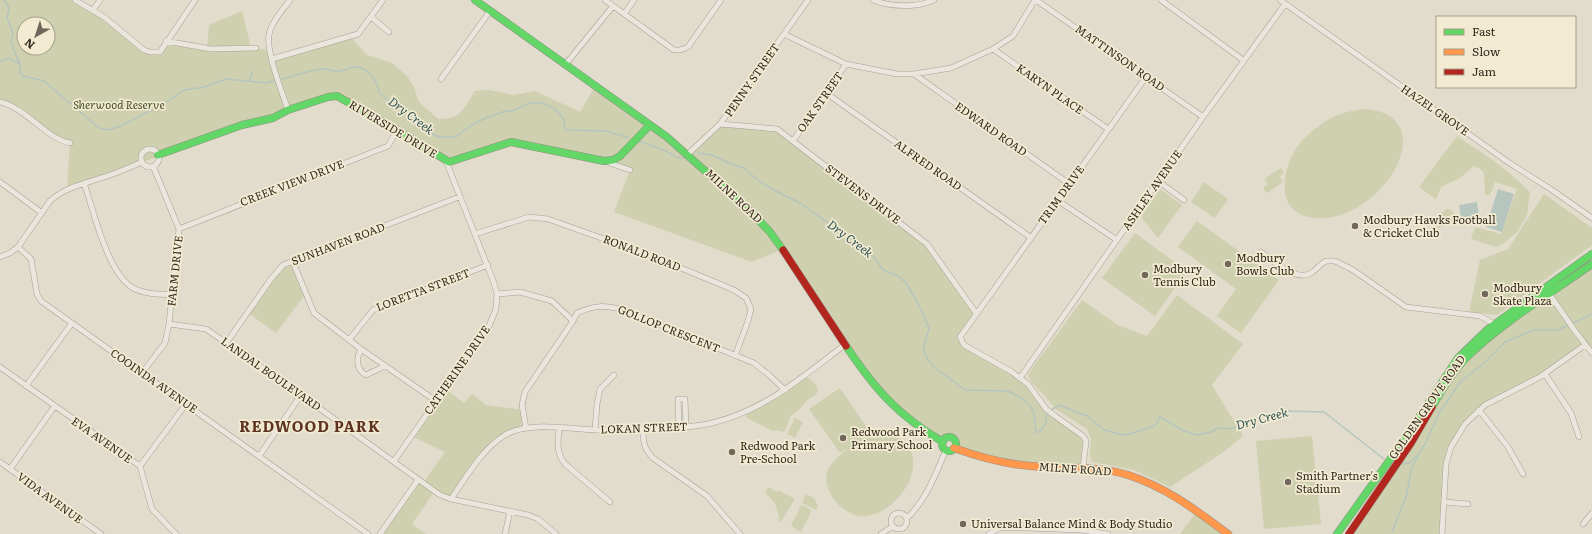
<svg xmlns="http://www.w3.org/2000/svg" width="1592" height="534" font-family="Literata,serif">
  <rect width="100%" height="100%" fill="#e1dccc"/>
  <path fill="#ced0af" fill-rule="evenodd" d="M 0,0 L 74,0 L 93,10 L 144,50 L 160,52 L 171,42 L 207,48 L 209,25 L 242,11 L 251,48 L 271,50 L 272,59 L 350,36 L 367,55 L 392,63 L 407,76 L 414,87 L 419,102 L 438,119 C 462,119 463,109 475,91 L 489,90 L 514,95 L 535,91 L 580,112 L 595,86 L 688,154 L 720,124 L 777,129 L 927,244 L 976,313 L 961,340 L 964,345 L 1020,378 L 1046,409 L 1086,441 L 1083,468 L 1021,466 L 956,446 C 956,438 950,435 944,440 L 926,432 L 877,387 L 783,249 L 752,262 L 614,212 L 630,170 L 612,164 L 511,142 L 474,154 L 446,159 L 337,96 L 225,131 L 109,175 L 67,189 L 70,143 L 0,101 ZM 24,24 L 48,24 L 48,48 L 24,48 Z
    M 1366,109 C 1449,117 1376,231 1309,217 C 1276,210 1282,173 1295,150 C 1302,139 1315,128 1326,121 C 1339,113 1352,110 1366,109 Z
    M 1457,136 C 1483,153 1508,170 1530,192 L 1527,215 L 1517,232 L 1503,244 L 1496,247 L 1471,239 L 1475,227 L 1501,234 L 1517,189 L 1495,182 L 1490,195 L 1485,195 L 1484,174 L 1482,170 L 1474,166 L 1460,178 L 1441,187 L 1436,199 L 1419,187 Z
    M 1281,168 L 1284,173 L 1279,176 L 1283,182 L 1267,193 L 1263,188 L 1268,184 L 1264,179 Z
    M 1204,182 L 1228,199 L 1215,218 L 1191,202 Z
    M 1160,189 L 1182,205 L 1158,238 L 1141,217 Z
    M 1544,194 L 1592,228 L 1592,245 L 1497,315 L 1469,312 L 1480,260 L 1508,249 Z
    M 1447,209 L 1449,209 L 1455,214 L 1455,219 L 1451,222 L 1448,222 L 1439,228 L 1433,223 L 1441,213 Z
    M 1197,221 L 1279,280 L 1241,333 L 1217,316 L 1236,289 L 1178,247 Z
    M 1135,233 L 1187,271 L 1155,316 L 1102,278 Z
    M 1592,264 L 1592,353 L 1585,345 L 1540,377 L 1492,401 L 1470,418 L 1448,456 L 1442,534 L 1349,534 L 1466,358 Z
    M 291,266 L 304,296 L 276,333 L 250,314 L 279,272 L 285,267 Z
    M 1177,295 L 1243,344 L 1212,385 L 1243,436 L 1222,453 L 1170,487 L 1134,470 L 1092,462 L 1090,455 L 1091,439 L 1087,429 L 1057,410 L 1030,380 L 1028,374 L 1082,300 L 1118,325 L 1147,336 Z
    M 805,375 L 816,385 L 818,390 C 816,396 813,396 809,399 C 802,404 800,412 791,415 L 784,432 L 776,430 L 773,431 L 747,418 L 745,413 Z
    M 840,388 L 870,432 L 862,438 C 874,432 885,430 897,437 C 941,461 886,532 850,513 C 836,506 821,486 828,470 C 832,461 842,454 848,448 L 840,453 L 809,409 Z
    M 448,391 L 464,403 L 472,394 L 486,405 L 523,410 L 526,428 L 506,435 L 488,449 L 451,499 L 434,492 L 412,524 L 426,534 L 380,534 L 418,480 L 423,483 L 445,452 L 414,437 Z
    M 795,418 L 803,422 L 795,438 L 787,434 Z
    M 1312,436 L 1321,524 L 1264,529 L 1256,441 Z
    M 768,487 L 777,492 L 778,490 L 795,499 L 780,523 C 778,510 776,501 765,493 Z
    M 806,494 L 814,498 L 818,506 L 816,510 L 802,503 Z
    M 801,505 L 812,510 L 801,532 L 791,526 Z
    M 1195,514 L 1223,534 L 1180,534 Z"/>
  <path fill="#b6c6be" d="M 1498,189 L 1514,194 L 1502,232 L 1486,227 Z
    M 1477,202 L 1479,215 L 1461,218 L 1459,205 Z"/>
  <g fill="none" stroke-linecap="round" stroke-linejoin="round">
    <path stroke="#b6c6be" stroke-width="1.5" d="M 4,0 L 9,8 L 7,18 L 13,33 L 11,43 L 20,64
      M 0,61 L 9,58 L 20,64 L 20,72 L 23,76 L 44,81 L 99,128 L 108,130 L 121,126 L 165,103 L 184,90 L 205,87 L 226,79 L 267,83 L 275,80
      M 282,79 C 296,76 310,69 324,69 C 330,69 334,72 339,71 C 345,71 349,67 354,67 C 367,66 378,81 379,93 L 390,102 L 400,106 L 430,133 L 439,137 L 456,137 C 470,124 485,118 502,112 C 506,111 511,112 515,110 C 519,108 524,105 529,104 C 544,100 561,109 565,124 L 564,128 L 567,130 L 606,131 L 629,138
      M 249,81 L 252,74 L 251,72
      M 639,141 L 666,151 L 676,157 L 684,158
      M 698,153 L 712,155 L 731,164 L 744,168 L 759,181 L 774,190 L 800,203 L 858,244 L 875,258 L 883,270 L 898,276 L 906,283 L 918,303 L 929,328 L 923,350 L 928,360 L 934,367 L 965,390 L 1008,391 L 1020,397 L 1030,406 L 1034,414 L 1036,432 L 1039,432 L 1046,423 L 1046,416 L 1048,413
      M 1051,410 L 1059,405 L 1087,416 L 1104,430 L 1118,434 L 1127,435 L 1156,425 L 1160,417 L 1184,431 L 1197,435 L 1211,432 L 1218,428 L 1226,429 L 1240,427 L 1253,419 L 1285,411 L 1324,412 L 1384,459
      M 1401,464 L 1409,463 L 1418,455
      M 1392,532 L 1406,497 L 1412,467 L 1425,444 L 1440,412 L 1461,381 L 1482,365 L 1505,342 L 1533,330 L 1558,330 L 1592,314"/>
    <defs>
      <path id="street" d="M 75,0 L 104,17 L 144,50 L 150,52 L 160,52 L 195,0
        M 605,0 L 674,50 L 680,50 L 688,47 L 721,0
        M 873,0 C 890,7 917,8 934,0
        M 1036,0 L 1203,117
        M 1161,0 L 1243,60
        M 1280,0 L 1508,162 L 1552,190 L 1592,218
        M 93,10 L 100,0
        M 624,14 L 634,0
        M 371,17 L 389,32
        M 784,34 L 846,64 L 897,74 L 914,74 L 951,68 L 993,49 L 1013,36 L 1035,0
        M 166,41 L 211,49 L 256,48
        M 993,49 L 1108,129
        M 272,59 L 358,34 L 383,0
        M 565,65 L 613,6
        M 914,74 L 1068,183
        M 441,79 L 490,11
        M 826,93 L 1030,237
        M 0,102 C 26,108 47,139 70,143
        M 288,110 C 282,92 266,52 269,35 C 271,22 283,10 290,0
        M 720,124 L 777,129 L 927,244 L 976,313
        M 793,141 L 846,64
        M141 158a9 9 0 1 1 18 0a9 9 0 1 1-18 0Z
        M 688,154 L 720,124 L 808,0
        M 608,161 L 612,164 L 630,170
        M 1158,181 L 1184,200
        M 0,182 L 42,213
        M 84,183 C 94,211 107,273 133,288 C 144,294 159,294 172,295
        M 1057,200 L 1117,240
        M 179,229 L 388,146 L 397,130
        M 475,234 L 529,217 L 548,219 L 652,256 L 734,290 L 746,298 L 751,309 L 748,321 L 735,356
        M 18,247 L 31,259 L 37,294 L 41,301 L 368,534
        M 1261,252 C 1274,261 1295,282 1311,273 C 1316,270 1320,264 1326,261 L 1335,261 L 1353,270 L 1406,307 L 1480,316 L 1496,325
        M 0,257 L 10,253 L 18,247 L 50,201 C 64,188 83,184 101,178 C 115,174 128,168 142,162
        M 293,262 L 314,313 L 361,349 L 436,401
        M 497,294 L 520,292 L 552,301 L 573,321
        M 1550,295 L 1575,331 L 1592,353
        M 169,324 L 206,329 L 301,395 L 440,495 L 451,499 L 528,515 L 538,519 L 556,534
        M 349,340 L 373,310 L 488,265
        M 227,342 L 271,279 L 283,265 L 459,197
        M 361,349 C 356,358 356,370 366,375 L 381,368 L 384,365
        M 0,367 L 140,466 L 152,509 L 176,534
        M 142,373 L 165,343 L 169,324 L 179,229 L 153,166
        M 1545,374 L 1571,413 L 1579,437
        M 1020,378 L 1203,117 L 1285,4
        M 26,386 L 72,323
        M 1479,410 L 1508,447 L 1523,474
        M 526,428 L 522,405 L 525,392 L 573,321 L 577,313 C 595,305 604,305 624,310 L 754,363 L 769,375 L 785,390
        M 559,428 C 558,442 556,453 565,464 L 610,502
        M 679,428 L 678,399 L 685,399 L 686,427
        M 643,429 C 643,442 644,449 653,458 L 707,496 L 740,534
        M 595,430 L 597,404 L 600,389 L 614,375
        M 259,456 L 301,395
        M 394,461 L 489,326 L 496,309 L 497,294 L 494,283 L 446,161
        M 0,462 L 101,534
        M 140,466 L 186,404
        M 1083,468 L 1086,441 L 1083,436 L 1055,416 L 1046,409 L 1028,384 L 1012,372 L 964,345 L 960,337 L 1146,77
        M 10,469 L 54,407
        M 451,499 C 467,476 481,450 505,435 C 529,421 568,429 595,430 C 614,431 633,430 652,429 C 672,427 693,428 712,423 C 766,410 803,376 846,344
        M 1444,502 L 1468,504
        M891 521a8 8 0 1 1 16 0a8 8 0 1 1-16 0Z
        M 907,518 C 927,499 935,475 946,450
        M 1583,524 L 1592,513
        M 380,534 L 418,480
        M 505,534 L 510,511
        M 881,534 L 893,526
        M 989,534 L 999,528 L 1027,528 L 1081,530 L 1108,534
        M 1442,534 L 1446,464 L 1451,447 L 1465,424 L 1485,405 L 1540,377 L 1585,345"/>
      <path id="fast" d="M 475,0 L 667,137 L 750,211 L 770,232 L 783,250
        M 158,155 L 242,125 L 273,118 L 288,110 L 328,97 L 337,96 L 397,130 L 449,162 L 511,142 L 604,161 L 613,160 L 620,156 L 650,125
        M 846,346 C 875,389 897,415 943,442
        M 1432,407 C 1442,390 1453,371 1467,357 C 1504,321 1550,294 1592,264
        M942 444a7 7 0 1 1 14 0a7 7 0 1 1-14 0Z
        M 1337,534 L 1406,437 L 1458,358 L 1488,329 L 1592,254"/>
      <path id="slow" d="M 954,448 C 979,457 1004,464 1031,466 C 1063,469 1097,465 1128,475 C 1166,487 1197,511 1228,534"/>
      <path id="jam" d="M 783,250 L 846,346
        M 1349,534 L 1411,443 L 1432,407"/>
    </defs>
    <use href="#street" stroke="#a6a195" stroke-width="6"/>
    <use href="#fast" stroke="#969085" stroke-width="8"/>
    <use href="#slow" stroke="#969085" stroke-width="8"/>
    <use href="#jam" stroke="#969085" stroke-width="8"/>
    <use href="#street" stroke="#eae6dd" stroke-width="5"/>
    <use href="#fast" stroke="#63d668" stroke-width="7"/>
    <use href="#slow" stroke="#ff974d" stroke-width="7"/>
    <use href="#jam" stroke="#b3261e" stroke-width="7"/>
  </g>
  <g fill="#71685b" stroke="#f2ebd2" stroke-width="1.5">
    <circle cx="1355" cy="226" r="4"/>
    <circle cx="1228" cy="264" r="4"/>
    <circle cx="1145" cy="275" r="4"/>
    <circle cx="1485" cy="294" r="4"/>
    <circle cx="843" cy="438" r="4"/>
    <circle cx="732" cy="452" r="4"/>
    <circle cx="1288" cy="482" r="4"/>
    <circle cx="963" cy="524" r="4"/>
  </g>
  <g text-anchor="middle" stroke-width="3.5" stroke-linejoin="round" paint-order="stroke">
    <g font-size="11" fill="#342a1e" stroke="#f2ebd2">
      <text transform="translate(1120 58) rotate(35)" y="4">MATTINSON ROAD</text>
      <text transform="translate(752 80) rotate(-55)" y="4">PENNY STREET</text>
      <text transform="translate(1050 89) rotate(35)" y="4">KARYN PLACE</text>
      <text transform="translate(820 102) rotate(-55)" y="4">OAK STREET</text>
      <text transform="translate(1435 110) rotate(35)" y="4">HAZEL GROVE</text>
      <text transform="translate(393 129) rotate(31)" y="4">RIVERSIDE DRIVE</text>
      <text transform="translate(991 129) rotate(35)" y="4">EDWARD ROAD</text>
      <text transform="translate(928 165) rotate(35)" y="4">ALFRED ROAD</text>
      <text transform="translate(292 183) rotate(-21)" y="4">CREEK VIEW DRIVE</text>
      <text transform="translate(1152 190) rotate(-55)" y="4">ASHLEY AVENUE</text>
      <text transform="translate(863 194) rotate(37)" y="4">STEVENS DRIVE</text>
      <text transform="translate(1061 195) rotate(-54)" y="4">TRIM DRIVE</text>
      <text transform="translate(734 196) rotate(43)" y="4">MILNE ROAD</text>
      <text transform="translate(338 244) rotate(-21)" y="4">SUNHAVEN ROAD</text>
      <text transform="translate(642 253) rotate(21)" y="4">RONALD ROAD</text>
      <text transform="translate(175 271) rotate(-84)" y="4">FARM DRIVE</text>
      <text transform="translate(423 290) rotate(-21)" y="4">LORETTA STREET</text>
      <text transform="translate(669 329) rotate(22)" y="4">GOLLOP CRESCENT</text>
      <text transform="translate(457 370) rotate(-55)" y="4">CATHERINE DRIVE</text>
      <text transform="translate(271 374) rotate(35)" y="4">LANDAL BOULEVARD</text>
      <text transform="translate(154 381) rotate(35)" y="4">COOINDA AVENUE</text>
      <text transform="translate(1427 407) rotate(-55)" y="4">GOLDEN GROVE ROAD</text>
      <text transform="translate(644 428) rotate(-2)" y="4">LOKAN STREET</text>
      <text transform="translate(102 440) rotate(35)" y="4">EVA AVENUE</text>
      <text transform="translate(1075 469) rotate(4)" y="4">MILNE ROAD</text>
      <text transform="translate(50 498) rotate(36)" y="4">VIDA AVENUE</text>
    </g>
    <g font-size="11" font-style="italic" fill="#424f26" stroke="#f2ebd2">
      <text x="119" y="109">Sherwood Reserve</text>
    </g>
    <g font-size="11" fill="#342a1e" stroke="#f2ebd2" text-anchor="start">
      <text x="1363" y="224">Modbury Hawks Football<tspan x="1363" dy="13">&amp; Cricket Club</tspan></text>
      <text x="1236" y="262">Modbury<tspan x="1236" dy="13">Bowls Club</tspan></text>
      <text x="1153" y="273">Modbury<tspan x="1153" dy="13">Tennis Club</tspan></text>
      <text x="1493" y="292">Modbury<tspan x="1493" dy="13">Skate Plaza</tspan></text>
      <text x="851" y="436">Redwood Park<tspan x="851" dy="13">Primary School</tspan></text>
      <text x="740" y="450">Redwood Park<tspan x="740" dy="13">Pre-School</tspan></text>
      <text x="1296" y="480">Smith Partner's<tspan x="1296" dy="13">Stadium</tspan></text>
      <text x="971" y="528">Universal Balance Mind &amp; Body Studio</text>
    </g>
    <g font-size="12" font-style="italic" fill="#2e5253" stroke="#f2ebd2">
      <text transform="translate(411 116) rotate(37)" y="4">Dry Creek</text>
      <text transform="translate(850 239) rotate(37)" y="4">Dry Creek</text>
      <text transform="translate(1262 419) rotate(-15)" y="4">Dry Creek</text>
    </g>
    <g font-size="15" font-weight="bold" letter-spacing="1" fill="#5d3221" stroke="#f2ebd2">
      <text x="310" y="432">REDWOOD PARK</text>
    </g>
  </g>
  <rect x="1436" y="16" width="140" height="72" fill="#f2ebd2" stroke="#a69e8a"/>
  <rect x="1444" y="29" width="20" height="6" fill="#63d668" stroke="#a69e8a"/>
  <text x="1472" y="36" font-size="12" fill="#342a1e">Fast</text>
  <rect x="1444" y="49" width="20" height="6" fill="#ff974d" stroke="#a69e8a"/>
  <text x="1472" y="56" font-size="12" fill="#342a1e">Slow</text>
  <rect x="1444" y="69" width="20" height="6" fill="#b3261e" stroke="#a69e8a"/>
  <text x="1472" y="76" font-size="12" fill="#342a1e">Jam</text>
  <g transform="translate(36 36) rotate(219)"><circle r="19" fill="#f2ebd2" stroke="#a69e8a"/>
  <path d="M0-3L7 15L0 10L-7 15Z" fill="#71685b"/>
  <text y="-6" font-size="11" font-weight="bold" text-anchor="middle" fill="#342a1e">N</text>
  </g>
</svg>
